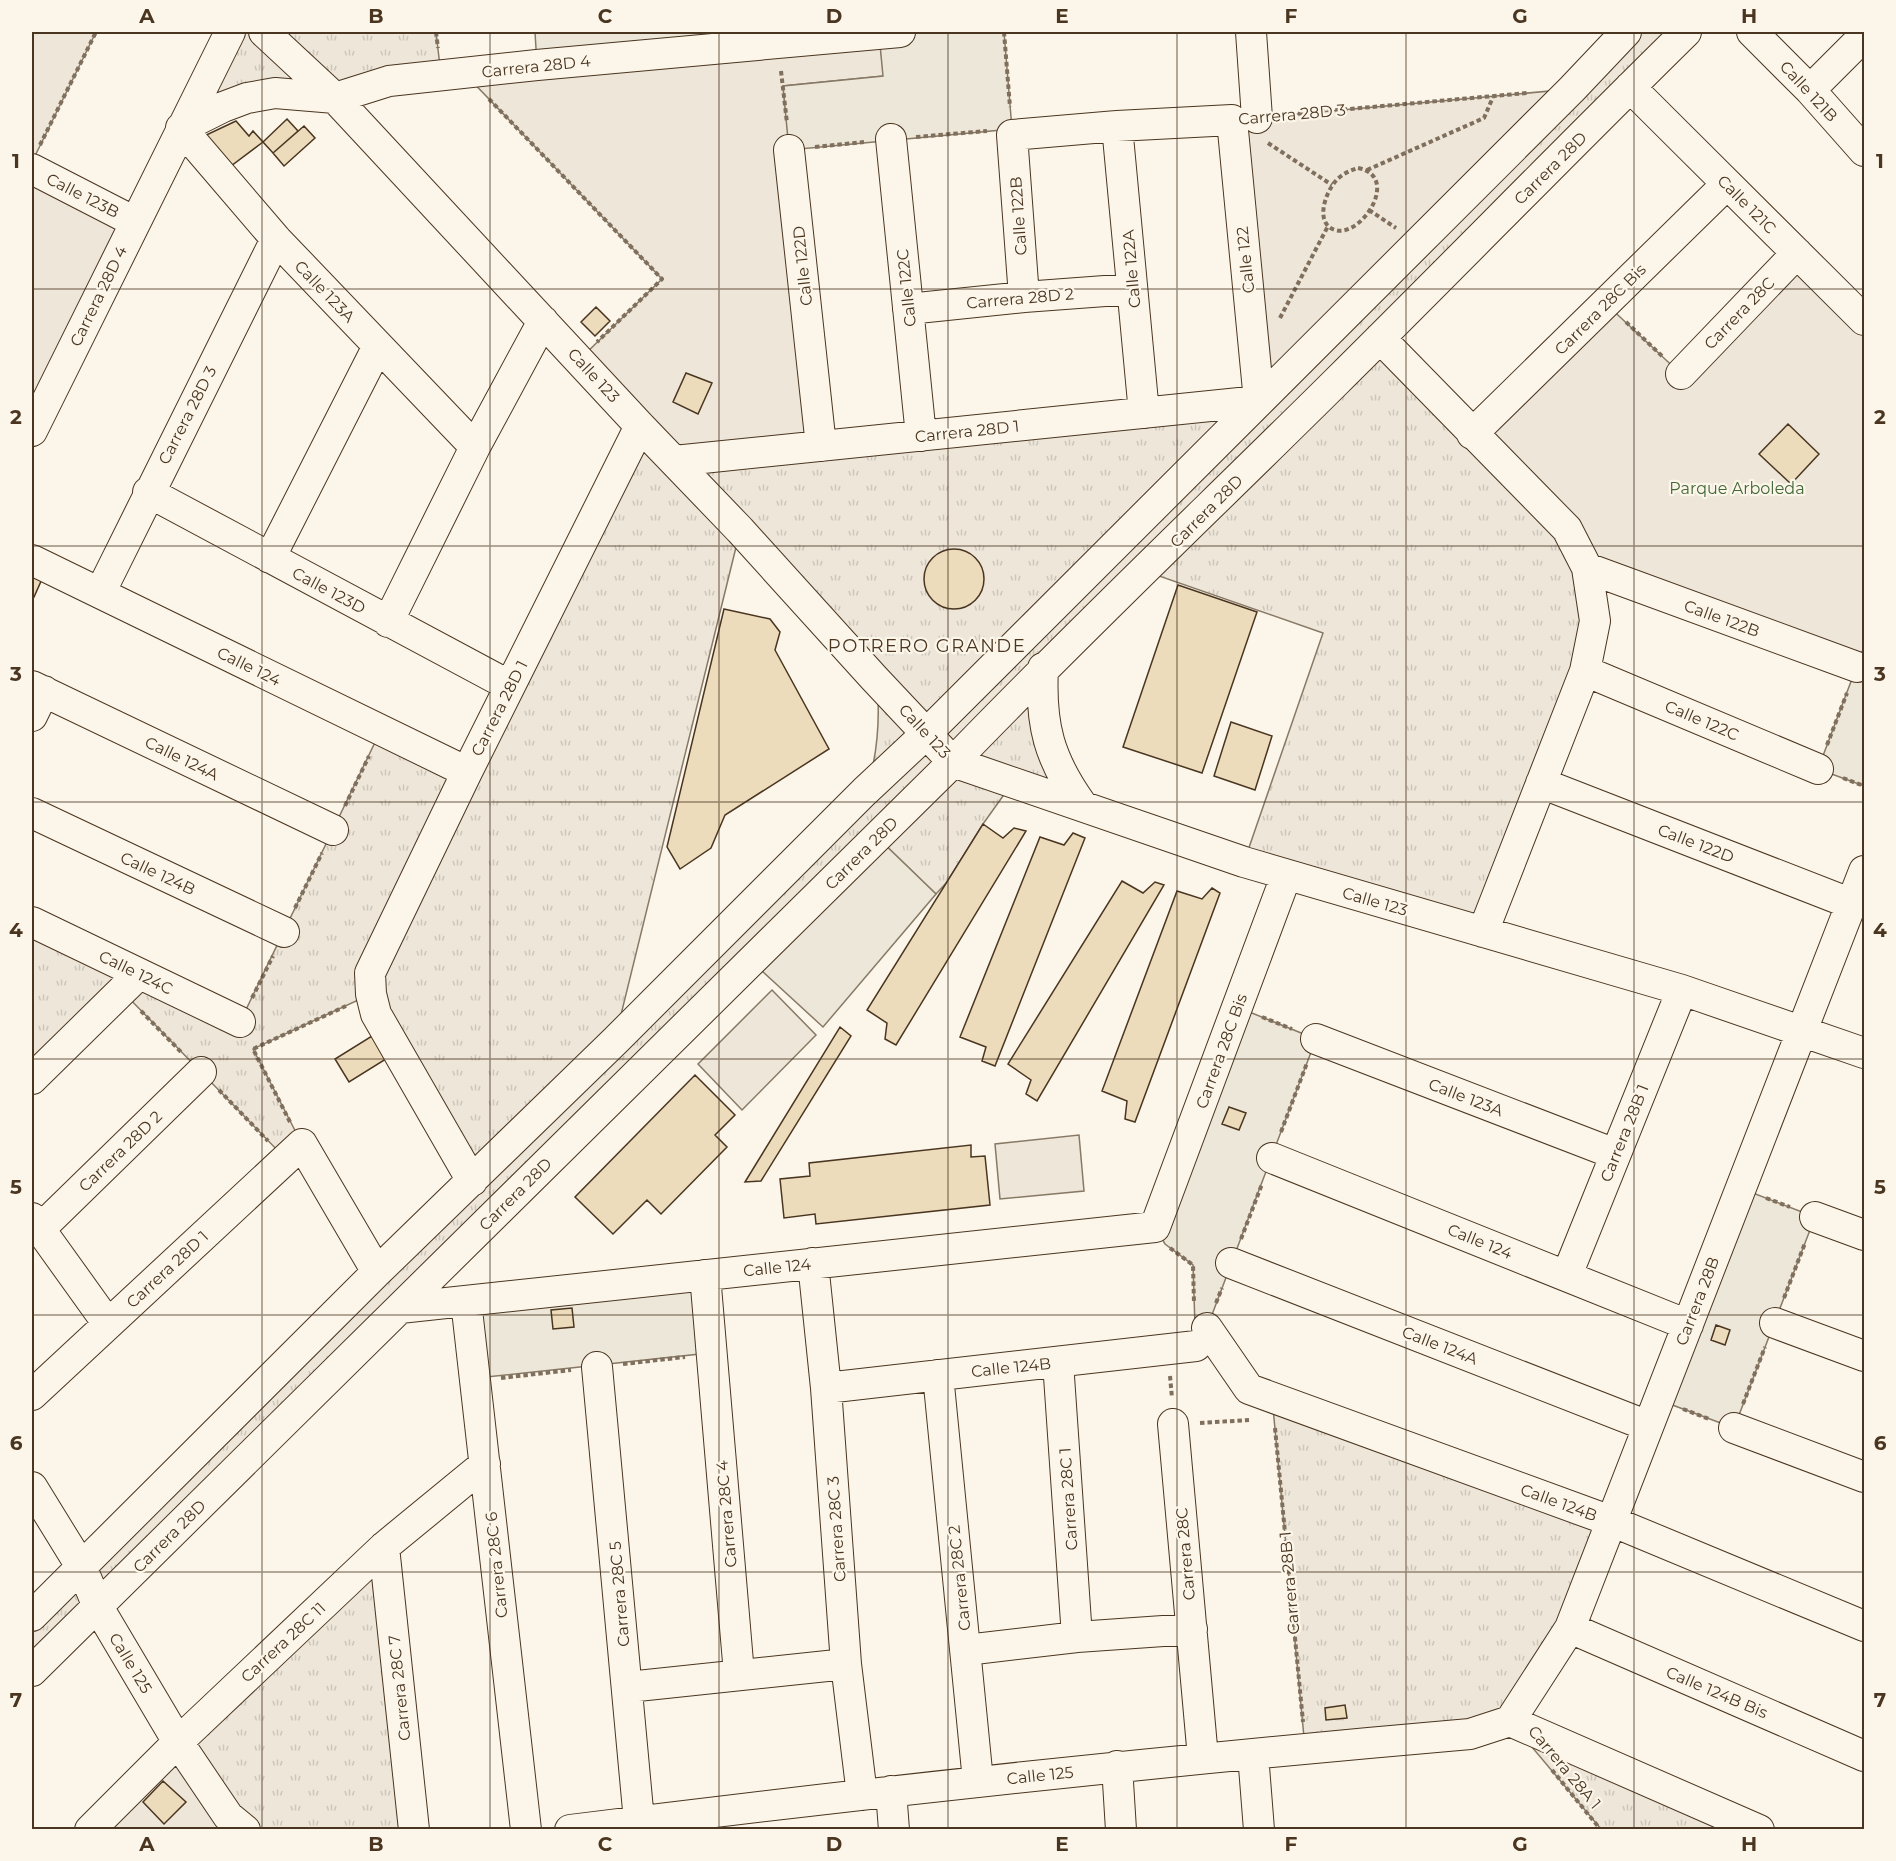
<svg xmlns="http://www.w3.org/2000/svg" width="1896" height="1861" font-family="Montserrat,sans-serif">
  <defs>
    <pattern id="grass-tufts" width="24" height="20" patternUnits="userSpaceOnUse" patternTransform="scale(1.5)"><rect width="24" height="20" fill="#ede6d9"/><path d="M3 7l-1-3M5 7V3M7 7l1-3M15 17l-1-3M17 17v-4M19 17l1-3" fill="none" stroke="#cdc6ba"/></pattern>
  </defs>
  <rect width="100%" height="100%" fill="#fbf6e9"/>
  <path fill="url(#grass-tufts)" stroke="#887966" stroke-width="1.5" fill-rule="evenodd" d="M 230,32 L 436,32 L 441,75 L 275,93 L 181,128 Z
    M 1626,32 L 1686,32 L 1381,338 L 1567,529 L 1595,621 L 1483,932 L 1244,862 L 1323,633 L 1145,571 L 1043,668 L 1065,782 L 1013,782 L 983,824 L 947,882 L 936,894 L 877,837 L 32,1671 L 32,1616 L 471,1181 L 371,994 L 253,1049 L 302,1144 L 286,1159 L 122,991 L 32,1079 L 32,922 L 240,1022 L 381,730 L 466,772 L 640,426 L 675,461 L 1259,401 ZM 740,531 L 878,701 C 879,725 877,747 872,770 L 615,1039 Z
    M 1272,1397 L 1611,1521 L 1510,1721 L 1759,1829 L 1601,1829 L 1510,1721 L 1305,1748 Z
    M 384,1547 L 414,1829 L 245,1829 L 178,1742 Z"/>
  <path fill="#ede6d9" stroke="#887966" stroke-width="1.5" d="M 32,32 L 96,32 L 32,162 Z
    M 879,34 L 884,76 L 783,86 L 821,446 L 674,461 L 579,360 L 662,279 L 464,73 Z
    M 1572,89 L 1259,401 L 1232,120 Z
    M 32,169 L 135,222 L 32,431 Z
    M 1797,253 L 1864,320 L 1864,647 L 1857,667 L 1587,568 L 1472,434 L 1605,303 L 1681,374 Z
    M 772,990 L 816,1035 L 742,1110 L 698,1064 Z
    M 1079,1135 L 1084,1191 L 1000,1199 L 995,1144 Z
    M 178,1742 L 245,1830 L 90,1830 Z"/>
  <path fill="#ede7d9" stroke="#887966" stroke-width="1.5" d="M 535,32 L 775,32 L 537,65 Z
    M 900,32 L 1004,32 L 1012,129 L 789,150 L 783,86 L 883,76 L 879,34 Z
    M 1864,647 L 1864,786 L 1818,769 Z
    M 877,837 L 936,894 L 823,1027 L 751,961 Z
    M 1237,1007 L 1316,1039 L 1207,1328 L 1195,1326 L 1193,1265 L 1165,1244 L 1155,1227 Z
    M 1740,1188 L 1815,1217 L 1734,1428 L 1659,1400 Z
    M 703,1278 L 709,1353 L 477,1378 L 469,1304 Z"/>
  <path fill="#ecdcbc" stroke="#4a3520" stroke-width="1.5" d="M 287,119 L 298,131 L 273,153 L 263,142 Z
    M 236,121 L 249,136 L 253,131 L 263,142 L 227,169 L 202,137 Z
    M 304,126 L 315,138 L 284,166 L 273,153 Z
    M 596,307 L 610,321 L 595,336 L 581,322 Z
    M 686,373 L 712,383 L 698,414 L 673,402 Z
    M 1788,424 L 1819,454 L 1791,484 L 1759,454 Z
    M924 579a30 30 0 1 1 60 0a30 30 0 1 1-60 0Z
    M 32,574 L 42,579 L 34,597 L 32,596 Z
    M 1178,585 L 1257,612 L 1202,773 L 1123,747 Z
    M 724,609 L 770,619 L 780,632 L 775,650 L 829,749 L 725,815 L 711,848 L 680,869 L 667,847 Z
    M 1231,722 L 1272,736 L 1255,790 L 1214,776 Z
    M 983,824 L 1003,838 L 1014,828 L 1026,831 L 896,1045 L 885,1039 L 887,1023 L 867,1010 Z
    M 1073,833 L 1085,838 L 995,1066 L 982,1061 L 986,1047 L 960,1037 L 1040,837 L 1064,845 Z
    M 1122,881 L 1143,893 L 1155,882 L 1164,885 L 1037,1101 L 1026,1094 L 1031,1080 L 1008,1064 Z
    M 1212,888 L 1220,893 L 1135,1122 L 1125,1119 L 1127,1101 L 1102,1091 L 1177,891 L 1202,899 Z
    M 840,1027 L 851,1036 L 761,1181 L 745,1182 Z
    M 380,1031 L 394,1054 L 349,1082 L 335,1059 Z
    M 695,1075 L 735,1115 L 715,1135 L 727,1147 L 661,1214 L 647,1200 L 613,1234 L 575,1197 Z
    M 1229,1107 L 1246,1113 L 1239,1130 L 1222,1124 Z
    M 971,1145 L 971,1157 L 985,1156 L 990,1205 L 816,1224 L 815,1214 L 784,1218 L 780,1179 L 810,1176 L 809,1163 Z
    M 572,1308 L 574,1327 L 553,1329 L 551,1310 Z
    M 1716,1325 L 1730,1330 L 1725,1345 L 1711,1340 Z
    M 1345,1705 L 1347,1718 L 1326,1720 L 1325,1708 Z
    M 163,1781 L 186,1802 L 164,1824 L 143,1802 Z"/>
  <g fill="none" stroke-linecap="round" stroke-linejoin="round">
    <defs>
      <path id="minor" d="M 264,32 L 335,98 L 640,426 L 740,530 L 874,678 L 953,762 L 1244,862 L 1682,990 L 1864,1053
        M 1251,32 L 1257,118
        M 1752,32 L 1810,90 L 1864,151
        M 1630,87 L 1864,320
        M 1810,90 L 1864,36
        M 1117,126 L 1144,413
        M 181,128 L 223,107 L 247,98 L 275,93 L 335,98 L 389,81 L 537,65 L 900,32
        M 181,128 L 276,239 L 475,447
        M 891,139 L 921,436
        M 789,150 L 821,446
        M 32,169 L 135,222
        M 1024,297 L 1012,135 L 1117,126 L 1232,120 L 1259,401
        M 908,309 L 1024,297 L 1132,289
        M 1380,338 L 1567,529 L 1587,568 L 1595,621 L 1585,671 L 1483,932
        M 1681,374 L 1797,253
        M 32,431 L 230,32
        M 1472,434 L 1727,184
        M 674,461 L 1259,401
        M 148,492 L 510,686
        M 270,558 L 378,346
        M 32,560 L 467,772
        M 1587,568 L 1857,667
        M 100,593 L 276,239
        M 388,622 L 475,447 L 543,321
        M 1043,668 C 1040,725 1049,759 1082,805
        M 1585,671 L 1818,769
        M 32,686 L 333,830
        M 32,716 L 44,691
        M 1541,783 L 1852,904
        M 32,813 L 284,932
        M 32,922 L 240,1022
        M 1316,1039 L 1615,1154
        M 32,1079 L 139,974
        M 1272,1158 L 1688,1325
        M 472,1181 L 376,1014 L 371,994 L 370,973 L 467,772 L 640,426
        M 1815,1217 L 1864,1235
        M 32,1218 L 108,1324
        M 39,1230 L 201,1072
        M 813,1263 L 826,1388 L 846,1664 L 862,1795
        M 1231,1263 L 1648,1426
        M 705,1275 L 739,1674
        M 1567,1275 L 1682,990
        M 466,1301 L 526,1830
        M 400,1308 L 1155,1227 L 1286,876
        M 1775,1323 L 1864,1356
        M 1207,1328 L 1249,1389 L 1611,1521 L 1864,1626
        M 1058,1362 L 1077,1637
        M 597,1367 L 639,1821
        M 938,1375 L 978,1781
        M 826,1388 L 1196,1346
        M 32,1395 L 302,1144 L 377,1272
        M 1173,1424 L 1203,1758
        M 1734,1428 L 1864,1477
        M 32,1487 L 82,1568 L 98,1607 L 178,1742 L 228,1816 L 245,1830
        M 384,1547 L 414,1830
        M 32,1616 L 377,1272 L 615,1041 L 864,792 L 927,733 L 1572,89 L 1626,32
        M 1570,1628 L 1864,1756
        M 966,1650 L 1077,1637 L 1192,1629
        M 32,1671 L 953,762 C 1078,632 1209,508 1337,381 C 1454,265 1569,147 1686,32
        M 628,1687 L 846,1664
        M 1510,1721 L 1570,1628 L 1864,871
        M 1510,1721 L 1759,1830
        M 1253,1754 L 1259,1830
        M 1117,1766 L 1121,1830
        M 891,1791 L 894,1830
        M 90,1830 L 178,1742 L 384,1547 L 485,1464
        M 570,1830 C 870,1792 1170,1760 1470,1734 L 1510,1721"/>
    </defs>
    <use href="#minor" stroke="#4a3520" stroke-width="32"/>
    <path stroke="#7f6f5c" stroke-width="4" stroke-dasharray="4.5 3" stroke-linecap="butt" d="M 436,32 L 438,48
      M 1004,32 L 1010,107
      M 781,71 L 787,123
      M 489,99 L 662,279 L 597,342
      M 1283,115 L 1527,93
      M 916,137 L 987,131
      M 1268,143 L 1332,185
      M 40,145 L 96,32
      M 815,147 L 864,142
      M 1358,168 C 1401,176 1362,238 1335,230 C 1316,224 1324,198 1332,186 C 1338,176 1348,171 1358,168 Z
      M 1367,170 L 1484,118 L 1493,97
      M 1369,210 L 1396,228
      M 1280,318 L 1328,226
      M 1626,322 L 1662,356
      M 1827,745 L 1847,693
      M 1843,778 L 1864,786
      M 345,806 L 369,756
      M 295,908 L 322,853
      M 252,998 L 273,956
      M 141,1011 L 182,1053
      M 1262,1017 L 1292,1029
      M 219,1090 L 268,1141
      M 290,1122 L 253,1049 L 346,1006
      M 1281,1132 L 1307,1063
      M 1766,1198 L 1790,1207
      M 1241,1239 L 1262,1184
      M 1170,1248 L 1193,1265 L 1194,1303
      M 1784,1298 L 1805,1243
      M 1216,1303 L 1222,1288
      M 623,1364 L 685,1357
      M 1170,1376 L 1172,1398
      M 501,1378 L 571,1370
      M 1743,1404 L 1765,1347
      M 1683,1409 L 1709,1419
      M 1200,1423 L 1249,1420
      M 1275,1428 L 1303,1722
      M 1552,1770 L 1601,1830"/>
    <use href="#minor" stroke="#fbf6e9" stroke-width="30"/>
  </g>
  <path fill="none" stroke="#4a3520" stroke-width="1.5" stroke-opacity="0.55" d="M 262,32 L 262,1830M 490,32 L 490,1830M 719,32 L 719,1830M 948,32 L 948,1830M 1177,32 L 1177,1830M 1406,32 L 1406,1830M 1634,32 L 1634,1830M 32,289 L 1864,289M 32,546 L 1864,546M 32,802 L 1864,802M 32,1059 L 1864,1059M 32,1315 L 1864,1315M 32,1572 L 1864,1572"/>
  <g text-anchor="middle" stroke-width="4.5" stroke-linejoin="round" paint-order="stroke">
    <g font-size="16" fill="#4a3520" stroke="#fbf6e9">
      <text transform="translate(536 66) rotate(-6)" y="6">Carrera 28D 4</text>
      <text transform="translate(1809 91) rotate(47)" y="6">Calle 121B</text>
      <text transform="translate(1292 114) rotate(-5)" y="6">Carrera 28D 3</text>
      <text transform="translate(1550 168) rotate(-45)" y="6">Carrera 28D</text>
      <text transform="translate(83 195) rotate(27)" y="6">Calle 123B</text>
      <text transform="translate(1747 204) rotate(45)" y="6">Calle 121C</text>
      <text transform="translate(1018 216) rotate(-94)" y="6">Calle 122B</text>
      <text transform="translate(1245 260) rotate(-96)" y="6">Calle 122</text>
      <text transform="translate(802 266) rotate(-96)" y="6">Calle 122D</text>
      <text transform="translate(1131 269) rotate(-95)" y="6">Calle 122A</text>
      <text transform="translate(906 288) rotate(-96)" y="6">Calle 122C</text>
      <text transform="translate(325 291) rotate(46)" y="6">Calle 123A</text>
      <text transform="translate(98 296) rotate(-64)" y="6">Carrera 28D 4</text>
      <text transform="translate(1020 298) rotate(-5)" y="6">Carrera 28D 2</text>
      <text transform="translate(1600 309) rotate(-45)" y="6">Carrera 28C Bis</text>
      <text transform="translate(1739 313) rotate(-46)" y="6">Carrera 28C</text>
      <text transform="translate(594 375) rotate(47)" y="6">Calle 123</text>
      <text transform="translate(187 415) rotate(-63)" y="6">Carrera 28D 3</text>
      <text transform="translate(967 431) rotate(-6)" y="6">Carrera 28D 1</text>
      <text transform="translate(1206 511) rotate(-45)" y="6">Carrera 28D</text>
      <text transform="translate(329 590) rotate(28)" y="6">Calle 123D</text>
      <text transform="translate(1722 618) rotate(20)" y="6">Calle 122B</text>
      <text transform="translate(249 666) rotate(26)" y="6">Calle 124</text>
      <text transform="translate(499 708) rotate(-63)" y="6">Carrera 28D 1</text>
      <text transform="translate(1702 720) rotate(23)" y="6">Calle 122C</text>
      <text transform="translate(925 731) rotate(47)" y="6">Calle 123</text>
      <text transform="translate(182 758) rotate(26)" y="6">Calle 124A</text>
      <text transform="translate(1696 843) rotate(21)" y="6">Calle 122D</text>
      <text transform="translate(861 853) rotate(-45)" y="6">Carrera 28D</text>
      <text transform="translate(158 873) rotate(25)" y="6">Calle 124B</text>
      <text transform="translate(1375 901) rotate(16)" y="6">Calle 123</text>
      <text transform="translate(136 972) rotate(26)" y="6">Calle 124C</text>
      <text transform="translate(1221 1051) rotate(-70)" y="6">Carrera 28C Bis</text>
      <text transform="translate(1466 1097) rotate(21)" y="6">Calle 123A</text>
      <text transform="translate(1624 1133) rotate(-68)" y="6">Carrera 28B 1</text>
      <text transform="translate(120 1151) rotate(-44)" y="6">Carrera 28D 2</text>
      <text transform="translate(515 1194) rotate(-45)" y="6">Carrera 28D</text>
      <text transform="translate(1480 1241) rotate(22)" y="6">Calle 124</text>
      <text transform="translate(777 1267) rotate(-6)" y="6">Calle 124</text>
      <text transform="translate(167 1269) rotate(-43)" y="6">Carrera 28D 1</text>
      <text transform="translate(1697 1301) rotate(-69)" y="6">Carrera 28B</text>
      <text transform="translate(1440 1345) rotate(21)" y="6">Calle 124A</text>
      <text transform="translate(1011 1367) rotate(-6)" y="6">Calle 124B</text>
      <text transform="translate(1068 1499) rotate(-94)" y="6">Carrera 28C 1</text>
      <text transform="translate(1559 1502) rotate(20)" y="6">Calle 124B</text>
      <text transform="translate(726 1514) rotate(-95)" y="6">Carrera 28C 4</text>
      <text transform="translate(836 1529) rotate(-94)" y="6">Carrera 28C 3</text>
      <text transform="translate(169 1536) rotate(-45)" y="6">Carrera 28D</text>
      <text transform="translate(1185 1554) rotate(-95)" y="6">Carrera 28C</text>
      <text transform="translate(496 1565) rotate(-96)" y="6">Carrera 28C 6</text>
      <text transform="translate(959 1578) rotate(-96)" y="6">Carrera 28C 2</text>
      <text transform="translate(1289 1583) rotate(-95)" y="6">Carrera 28B 1</text>
      <text transform="translate(619 1594) rotate(-95)" y="6">Carrera 28C 5</text>
      <text transform="translate(283 1642) rotate(-43)" y="6">Carrera 28C 11</text>
      <text transform="translate(131 1663) rotate(59)" y="6">Calle 125</text>
      <text transform="translate(399 1688) rotate(-96)" y="6">Carrera 28C 7</text>
      <text transform="translate(1717 1692) rotate(23)" y="6">Calle 124B Bis</text>
      <text transform="translate(1565 1767) rotate(50)" y="6">Carrera 28A 1</text>
      <text transform="translate(1040 1775) rotate(-6)" y="6">Calle 125</text>
    </g>
    <g font-size="16" fill="#436837" stroke="#fbf6e9">
      <text x="1737" y="494">Parque Arboleda</text>
    </g>
    <g font-size="18" letter-spacing="1.5" fill="#4a3520" stroke="#fbf6e9">
      <text x="927" y="652">POTRERO GRANDE</text>
    </g>
  </g>
  <rect width="1896" height="1861" fill="none" stroke="#fbf6e9" stroke-width="66"/>
  <rect x="33" y="33" width="1830" height="1795" fill="none" stroke="#4a3520" stroke-width="2"/>
  <g font-size="20" text-anchor="middle" font-weight="bold" fill="#4a3520">
    <text x="147" y="23">A</text>
    <text x="376" y="23">B</text>
    <text x="605" y="23">C</text>
    <text x="834" y="23">D</text>
    <text x="1062" y="23">E</text>
    <text x="1291" y="23">F</text>
    <text x="1520" y="23">G</text>
    <text x="1749" y="23">H</text>
    <text x="16" y="168">1</text>
    <text x="1880" y="168">1</text>
    <text x="16" y="424">2</text>
    <text x="1880" y="424">2</text>
    <text x="16" y="681">3</text>
    <text x="1880" y="681">3</text>
    <text x="16" y="937">4</text>
    <text x="1880" y="937">4</text>
    <text x="16" y="1194">5</text>
    <text x="1880" y="1194">5</text>
    <text x="16" y="1450">6</text>
    <text x="1880" y="1450">6</text>
    <text x="16" y="1707">7</text>
    <text x="1880" y="1707">7</text>
    <text x="147" y="1851">A</text>
    <text x="376" y="1851">B</text>
    <text x="605" y="1851">C</text>
    <text x="834" y="1851">D</text>
    <text x="1062" y="1851">E</text>
    <text x="1291" y="1851">F</text>
    <text x="1520" y="1851">G</text>
    <text x="1749" y="1851">H</text>
  </g>
</svg>
